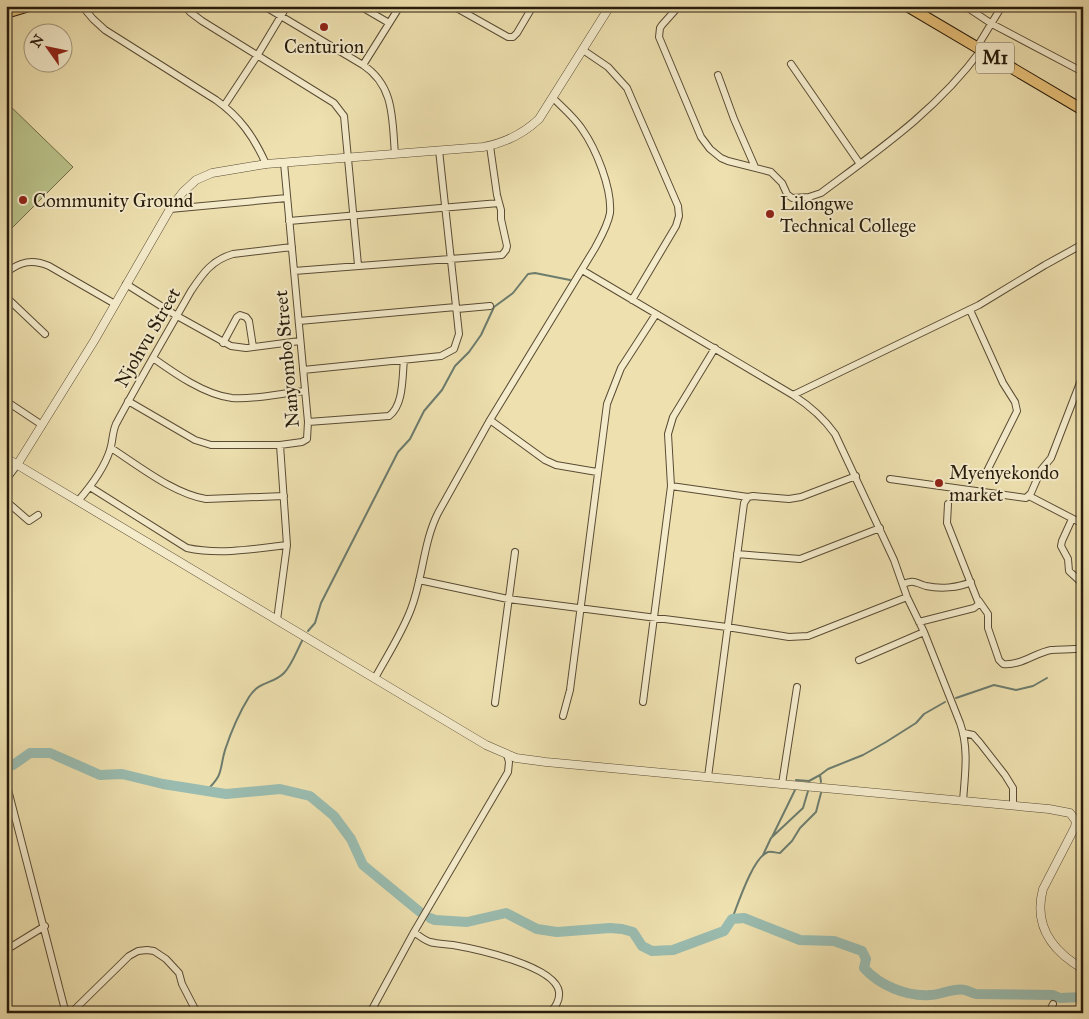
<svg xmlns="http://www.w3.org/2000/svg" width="1089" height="1019" font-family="'IM FELL Great Primer',serif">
  <rect width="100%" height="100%" fill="#eee0af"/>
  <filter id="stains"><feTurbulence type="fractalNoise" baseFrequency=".004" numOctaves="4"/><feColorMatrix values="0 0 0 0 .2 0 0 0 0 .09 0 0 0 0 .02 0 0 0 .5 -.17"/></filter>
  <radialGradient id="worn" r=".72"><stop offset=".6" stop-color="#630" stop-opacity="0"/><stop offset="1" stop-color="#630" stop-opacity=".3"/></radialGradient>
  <path fill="#bac28a" stroke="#706e4a" d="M 6,102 L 73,167 L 6,234 Z"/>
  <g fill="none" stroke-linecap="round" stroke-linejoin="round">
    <path stroke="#6c7c6e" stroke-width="2" d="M 308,631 L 315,623 L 321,603 L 398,452 L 410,439 L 424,411 L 442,390 L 455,366 L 469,352 L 481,335 L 494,307 L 513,293 L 528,274 L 535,273 L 570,280
      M 956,698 L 994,685 L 1016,690 L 1033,686 L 1047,678
      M 796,780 L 809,781 L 820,775
      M 821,782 L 820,775 L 828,769 L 863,755 L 886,742 L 916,723 L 924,714 L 945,702
      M 206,791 C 224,774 219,771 225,750 C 231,732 239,713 249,697 C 260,680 272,685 284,673 C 292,665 297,650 303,639
      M 772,837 L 795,790
      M 763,855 L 771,838 L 803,808 L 808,791
      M 732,919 C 738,904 753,857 768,852 C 772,851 776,853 780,853 L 792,841 L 800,828 L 816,812 L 821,793"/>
    <path stroke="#9abcb0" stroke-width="10" d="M 6,765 L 13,765 L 30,753 L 50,753 L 100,775 L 122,774 L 163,784 L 226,794 L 280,789 L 310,796 L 334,816 L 351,839 L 363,865 L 420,912
      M 430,918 L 435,920 L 467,922 L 506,913 L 537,929 L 557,932 L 610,928 L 622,929 L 633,932 L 642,946 L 652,951 L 673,950 L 724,931 L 732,919 L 744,918 L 800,940 L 834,941 L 862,951 L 866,959 L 864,968 C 879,985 907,997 930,995 C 941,995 954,987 965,990 C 968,991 972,993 976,994 L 1053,995 L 1060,998 L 1083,997"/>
    <defs>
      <path id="minor" d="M 82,6 L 93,19 L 105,30 L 216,100 C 240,117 254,137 266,164
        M 185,6 L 190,12 L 202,21 L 334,103 L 344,116 L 358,265
        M 264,6 L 363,65 C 395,86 392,120 395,154
        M 360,6 L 389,23
        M 453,6 L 508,37 L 513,37 L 517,33 L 533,6
        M 679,6 L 662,25 L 660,28 L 659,37 L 701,137 L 710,149 L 721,158 L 728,161 L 771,172 L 782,183 L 787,194 L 792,198 L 809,197 L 821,193 C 880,149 937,110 981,50
        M 965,6 L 992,24 L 1083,72
        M 977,47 L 1002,6
        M 583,50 L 608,67 L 627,88 L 678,206 L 679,216 L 676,226 L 632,300
        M 791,64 L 860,164
        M 363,65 L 400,6
        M 718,75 L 734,119 L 755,167
        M 224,106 L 257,56 L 287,6
        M 170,209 L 287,198
        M 289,221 L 499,203
        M 582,270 L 793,395 C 810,406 823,417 835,434 L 894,560 L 907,597 L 924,632 L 960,723 C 969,748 965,774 963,801
        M 294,271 L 502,255 L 506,250 L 507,246 L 501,219 L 501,210 L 497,195 L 490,146
        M 6,273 C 20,261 33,259 49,266 L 115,304
        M 126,284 L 177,316 L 231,346 L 246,348 L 300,341
        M 6,297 L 45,334
        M 457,309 L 490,306
        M 970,310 L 1003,383 L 1015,402 L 1017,411 L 986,473
        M 299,321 L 456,307
        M 223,343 L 237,317 L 240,315 L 246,317 L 249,321 L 253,347
        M 153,358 C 174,373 205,395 232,398 C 255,400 282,393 305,391
        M 303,370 L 441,356 L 454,349 L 459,334 L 439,150
        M 793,395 L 979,305 L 1045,265 L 1083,244
        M 6,401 L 42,425
        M 128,401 L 195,440 L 211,445 L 280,445 L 302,442 L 307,439 L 308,422 L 284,163
        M 490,420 L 545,460 L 556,465 L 597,472
        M 308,422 L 389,416 C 404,405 402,377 404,360
        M 111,448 C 139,466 174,494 206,499 L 284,496
        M 890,479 L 1026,498 L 1031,493 L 1041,470 L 1051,458 L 1083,375
        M 6,480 L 17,465
        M 671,486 L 748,497
        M 90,487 L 187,548 C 219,555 255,549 287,545
        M 1029,496 L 1083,524
        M 6,501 L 29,521 L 38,515
        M 78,501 C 91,486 104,469 110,450 C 113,441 112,433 116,424 C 140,379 166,335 191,291 C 203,273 212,260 233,254 L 292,247
        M 1072,519 L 1062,541 L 1061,546 L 1068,559 L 1069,571 L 1083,584
        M 737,554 L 800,559 L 880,528
        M 419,580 L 508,599 L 727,627 L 789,637 L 808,636 L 907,597
        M 903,584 C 915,579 915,583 926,586 C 940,589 958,588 971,582
        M 979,601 L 988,614 L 988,628 L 999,660 L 1003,664 C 1020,666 1035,653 1051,650 C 1062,649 1072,650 1083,648
        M 277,620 L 287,545 L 280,445
        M 919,622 L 974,608 L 979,604 L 947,523 L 948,504
        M 859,660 L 924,632
        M 375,678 C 387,656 402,633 411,609 C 423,578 423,543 438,513 L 490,420 L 595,248 C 601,237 608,225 610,213 C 612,188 596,149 582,129 C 574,117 563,108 553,98
        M 643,702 L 671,486 L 668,434 L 673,417 L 715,348
        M 495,703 L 515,552
        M 563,716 L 570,690 L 607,404 L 621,368 L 656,314
        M 964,733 L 973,735 L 980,743 L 1005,775 L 1013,788 L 1013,805
        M 708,777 L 744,503 L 748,497 L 753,496 L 789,499 L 801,497 L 856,476
        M 6,782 L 65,1010 L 71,1012 L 74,1010 L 129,956 L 138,951 L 147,950 L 154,951 L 166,959 L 179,973 L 182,984 L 197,1013
        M 782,784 L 797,687
        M 1083,812 L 1076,821 L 1083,822
        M 414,932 C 419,936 424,940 430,942 C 438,944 446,944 453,945 C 476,949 556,966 559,992 C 560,1001 555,1007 550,1013
        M 6,950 L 45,926
        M 370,1013 L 414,932 L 508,772 L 509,762 L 507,755
        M 1049,1013 L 1053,1004"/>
      <path id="tertiary" d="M 6,458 L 486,745 L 516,758 L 546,762 L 1049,809 L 1070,813 L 1076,821 L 1075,827 L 1043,889 C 1033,926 1052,951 1083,969
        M 17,465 L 94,341 L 170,209 L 183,192 L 196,180 L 212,173 L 266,164 L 483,147 C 505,143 523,134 539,119 L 610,6"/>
      <path id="trunk" d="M 907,6 L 1083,110
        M 6,13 L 29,6"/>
    </defs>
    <use href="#minor" stroke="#594c34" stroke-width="8"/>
    <use href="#tertiary" stroke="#594c34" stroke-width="9"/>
    <use href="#trunk" stroke="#271b0b" stroke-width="12"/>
    <use href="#minor" stroke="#f4ebcb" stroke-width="6"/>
    <use href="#tertiary" stroke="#f4ebcb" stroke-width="8"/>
    <use href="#trunk" stroke="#e7c078" stroke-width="10"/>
  </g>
  <g fill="#8f2418" stroke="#f4ebcb" stroke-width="2">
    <circle cx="324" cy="27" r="5"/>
    <circle cx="23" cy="200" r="5"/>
    <circle cx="770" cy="214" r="5"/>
    <circle cx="939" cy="483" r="5"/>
  </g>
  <g text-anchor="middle" stroke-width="4" stroke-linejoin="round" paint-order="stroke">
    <rect fill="#f4ebcb" stroke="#645945" stroke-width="1" x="976" y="42.5" width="38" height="31" rx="4"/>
    <g font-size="18" font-weight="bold" fill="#271b0b">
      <text x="995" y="64">M1</text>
    </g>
    <g font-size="19" fill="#271b0b" stroke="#f4ebcb" text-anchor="start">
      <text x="324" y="53" text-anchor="middle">Centurion</text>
      <text x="33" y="207">Community Ground</text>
      <text x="780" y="210">Lilongwe<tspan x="780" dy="22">Technical College</tspan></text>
      <text x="949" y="479">Myenyekondo<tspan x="949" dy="22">market</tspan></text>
    </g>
    <g font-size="19" fill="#271b0b" stroke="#f4ebcb">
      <text transform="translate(147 337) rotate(-60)" y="7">Njohvu Street</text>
      <text transform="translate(286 359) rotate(-95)" y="7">Nanyombo Street</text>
    </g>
  </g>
  <rect width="1089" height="1019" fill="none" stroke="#eee0af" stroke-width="25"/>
  <rect x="8" y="8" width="1074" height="1004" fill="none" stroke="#271b0b" stroke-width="2.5"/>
  <rect x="12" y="12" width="1064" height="994" fill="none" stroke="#271b0b"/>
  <g transform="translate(48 48) rotate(303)"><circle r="24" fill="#f4ebcb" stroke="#a2987e"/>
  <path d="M0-4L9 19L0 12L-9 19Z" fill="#8f2418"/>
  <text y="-8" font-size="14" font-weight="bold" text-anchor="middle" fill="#271b0b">N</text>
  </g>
  <rect width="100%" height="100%" filter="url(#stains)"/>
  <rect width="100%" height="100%" fill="url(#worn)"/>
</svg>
